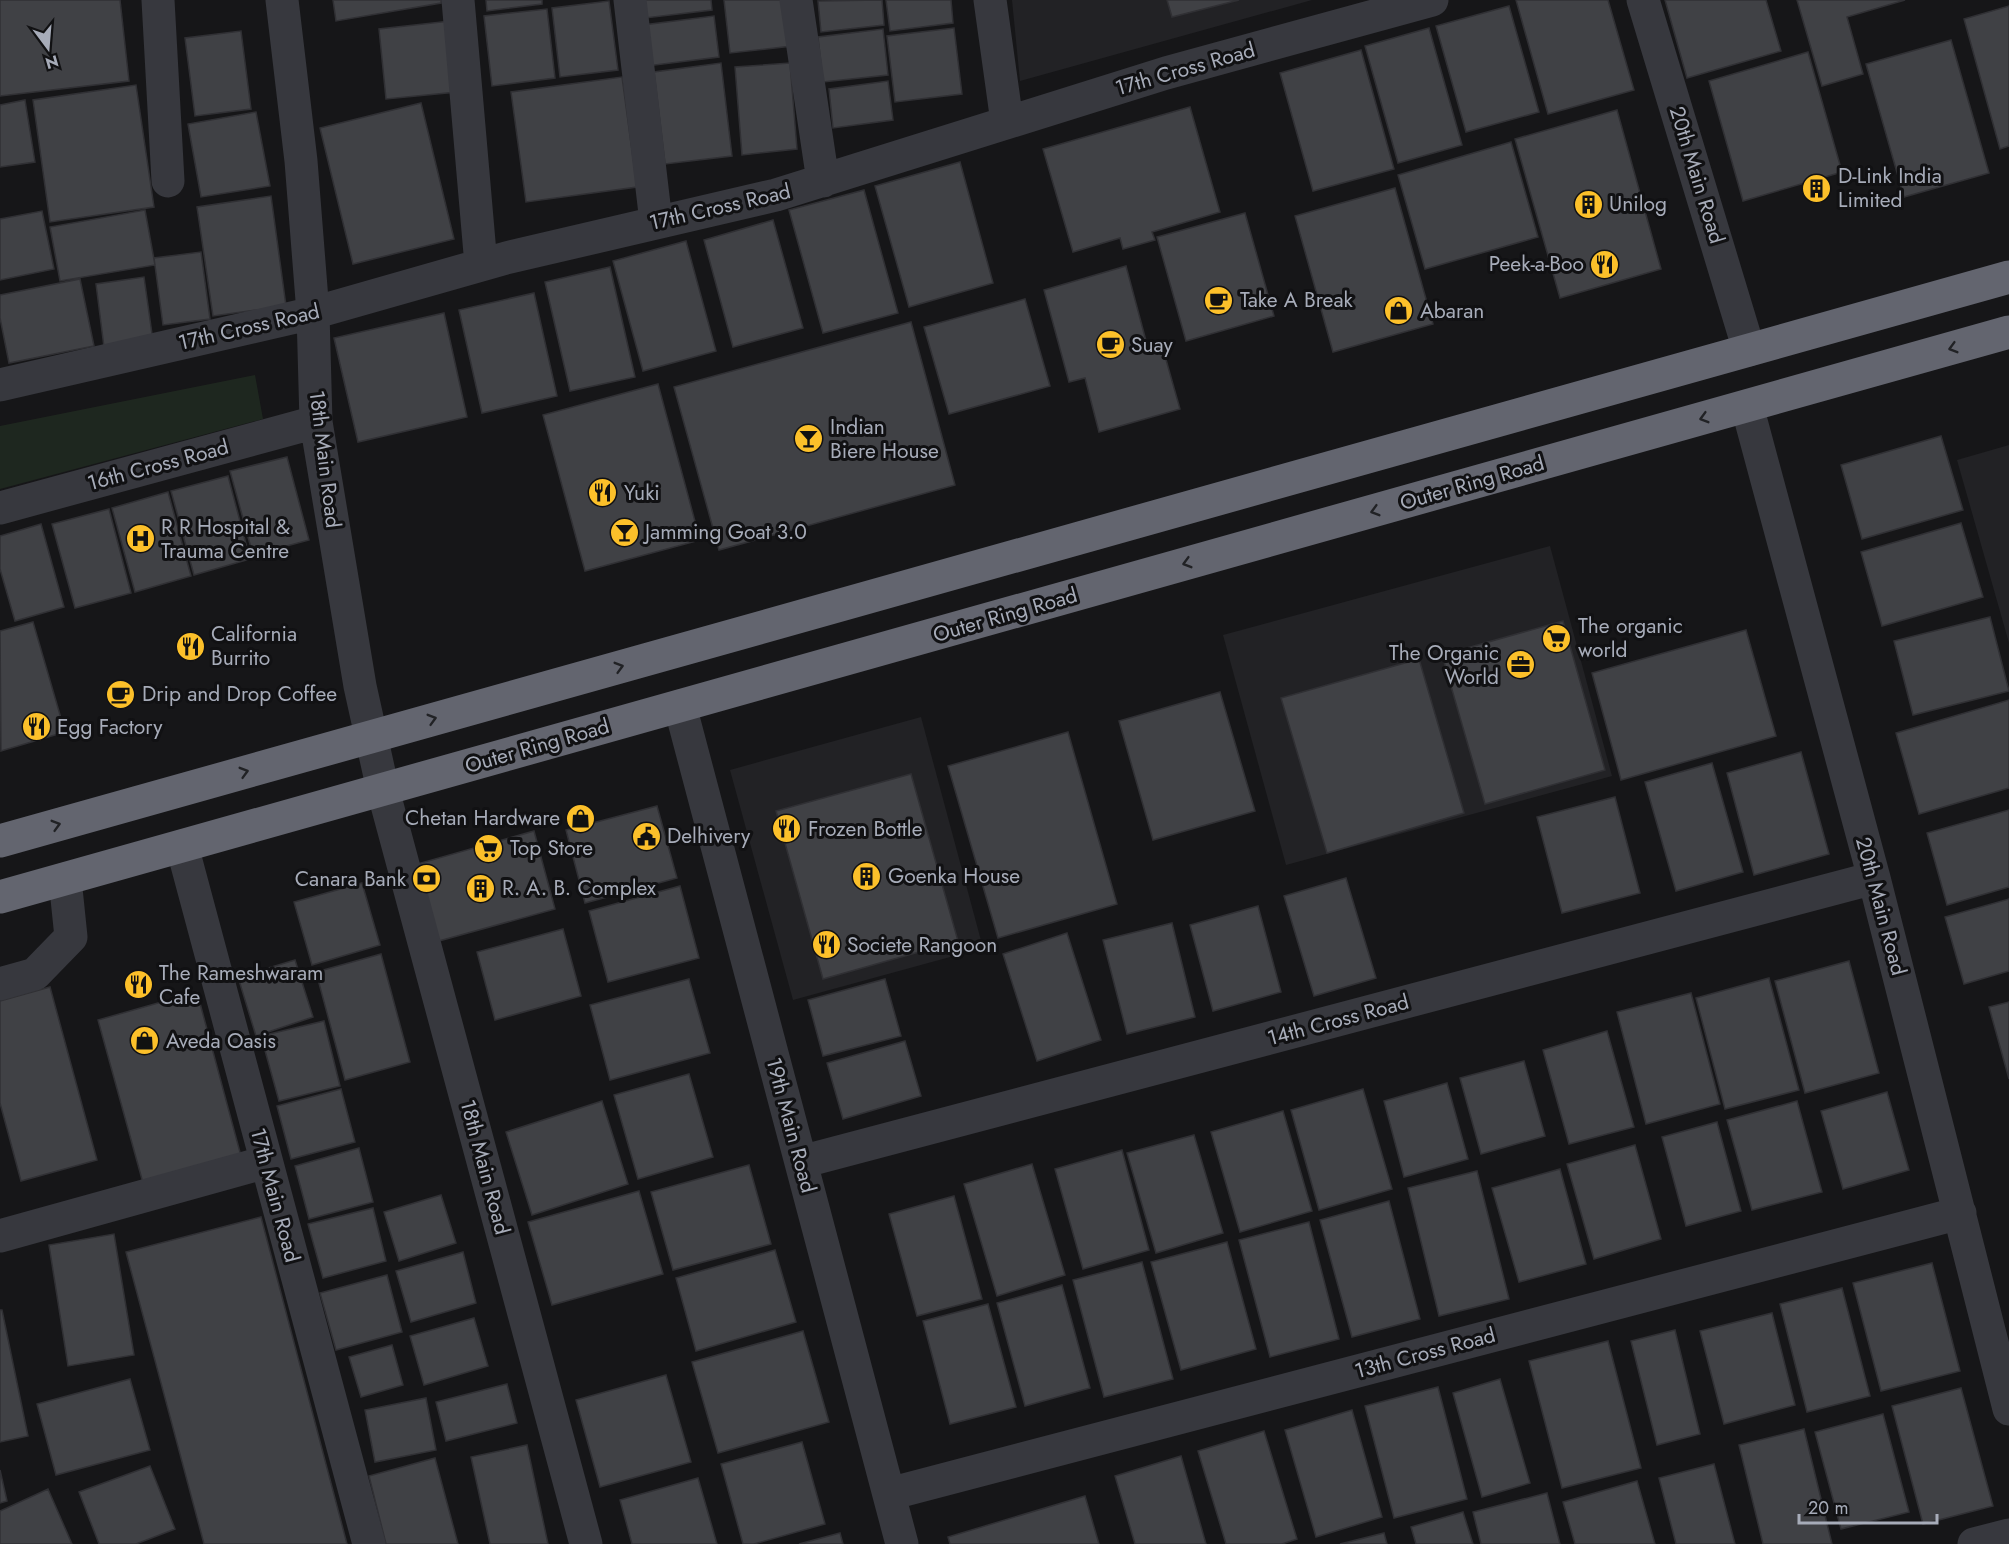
<svg xmlns="http://www.w3.org/2000/svg" width="2009" height="1544" font-family="Jost,sans-serif">
  <rect width="100%" height="100%" fill="#161618"/>
  <path fill="#222225" d="M 1012,0 L 1312,0 L 1020,81 Z
    M 2009,445 L 2009,643 L 1957,460 Z
    M 1550,546 L 1612,776 L 1286,865 L 1223,635 Z
    M 921,717 L 983,948 L 793,1000 L 730,770 Z"/>
  <path fill="#1e271f" d="M 255,375 L 263,419 L 0,489 L 0,426 Z"/>
  <path fill="#404145" stroke="#303034" stroke-width="1.5" d="M 0,0 L 120,0 L 129,81 L 0,96 Z
    M 333,0 L 441,0 L 441,3 L 336,21 Z
    M 486,0 L 542,0 L 542,4 L 487,11 Z
    M 643,0 L 711,0 L 712,10 L 645,18 Z
    M 724,0 L 787,0 L 792,46 L 730,53 Z
    M 882,0 L 884,25 L 821,32 L 818,1 Z
    M 886,0 L 951,0 L 953,23 L 890,31 Z
    M 1167,0 L 1239,0 L 1172,17 Z
    M 1516,0 L 1608,0 L 1634,90 L 1548,114 Z
    M 1665,0 L 1766,0 L 1781,51 L 1687,78 Z
    M 1797,0 L 1905,0 L 1847,17 L 1863,74 L 1822,86 Z
    M 609,1 L 618,70 L 560,77 L 552,8 Z
    M 1509,6 L 1539,112 L 1466,132 L 1436,26 Z
    M 2009,6 L 2009,146 L 2000,149 L 1964,19 Z
    M 547,9 L 555,78 L 492,86 L 484,16 Z
    M 714,16 L 719,57 L 647,66 L 643,25 Z
    M 450,21 L 457,92 L 386,99 L 379,29 Z
    M 954,28 L 962,94 L 895,102 L 887,36 Z
    M 1429,28 L 1462,145 L 1398,163 L 1365,46 Z
    M 883,29 L 888,75 L 823,82 L 818,37 Z
    M 241,31 L 251,109 L 195,116 L 185,38 Z
    M 1951,40 L 1989,173 L 1904,197 L 1866,64 Z
    M 1361,50 L 1394,169 L 1313,191 L 1280,73 Z
    M 1808,52 L 1842,172 L 1743,201 L 1709,81 Z
    M 721,63 L 732,156 L 665,164 L 654,72 Z
    M 790,63 L 797,149 L 742,155 L 735,67 Z
    M 622,77 L 637,187 L 526,202 L 511,92 Z
    M 888,81 L 893,120 L 833,128 L 829,89 Z
    M 136,85 L 154,207 L 50,222 L 33,100 Z
    M 25,100 L 35,162 L 0,167 L 0,105 Z
    M 421,103 L 454,239 L 353,264 L 320,128 Z
    M 1190,107 L 1220,212 L 1152,232 L 1155,240 L 1123,249 L 1120,238 L 1073,252 L 1043,149 Z
    M 1617,110 L 1661,269 L 1560,298 L 1515,139 Z
    M 256,112 L 270,186 L 201,197 L 188,124 Z
    M 1511,142 L 1538,237 L 1425,269 L 1398,175 Z
    M 960,162 L 993,283 L 909,307 L 875,186 Z
    M 1395,188 L 1433,324 L 1333,352 L 1295,216 Z
    M 864,190 L 898,313 L 823,333 L 789,210 Z
    M 271,196 L 286,306 L 213,316 L 197,207 Z
    M 145,210 L 155,265 L 60,281 L 50,227 Z
    M 42,211 L 54,269 L 0,280 L 0,219 Z
    M 1245,213 L 1274,316 L 1186,341 L 1157,237 Z
    M 773,220 L 803,328 L 733,347 L 704,240 Z
    M 686,241 L 716,351 L 643,371 L 613,261 Z
    M 201,252 L 210,319 L 163,325 L 154,258 Z
    M 1126,266 L 1149,352 L 1163,349 L 1180,409 L 1099,432 L 1085,378 L 1069,382 L 1044,290 Z
    M 610,267 L 635,377 L 570,391 L 545,282 Z
    M 144,277 L 153,341 L 104,347 L 96,284 Z
    M 80,279 L 94,346 L 9,363 L 0,318 L 0,295 Z
    M 534,293 L 557,396 L 482,413 L 459,310 Z
    M 1025,299 L 1050,386 L 949,414 L 924,327 Z
    M 444,313 L 467,417 L 358,442 L 334,338 Z
    M 911,322 L 955,485 L 719,550 L 674,387 Z
    M 658,384 L 700,540 L 585,571 L 543,415 Z
    M 1941,436 L 1963,510 L 1862,539 L 1841,465 Z
    M 287,457 L 309,540 L 253,555 L 230,471 Z
    M 228,476 L 250,559 L 194,575 L 171,491 Z
    M 168,492 L 191,576 L 135,592 L 112,508 Z
    M 109,509 L 131,593 L 75,608 L 52,524 Z
    M 1961,523 L 1983,597 L 1882,626 L 1861,552 Z
    M 41,524 L 64,607 L 15,621 L 0,569 L 0,536 Z
    M 1990,617 L 2009,691 L 1913,715 L 1894,641 Z
    M 1563,621 L 1605,770 L 1485,804 L 1442,655 Z
    M 33,622 L 65,732 L 1,751 L 0,631 Z
    M 1746,630 L 1776,736 L 1621,780 L 1592,673 Z
    M 1419,659 L 1464,813 L 1327,853 L 1281,698 Z
    M 1220,692 L 1255,811 L 1153,840 L 1119,721 Z
    M 2009,700 L 2009,788 L 1919,814 L 1896,733 Z
    M 1068,732 L 1117,904 L 998,938 L 948,766 Z
    M 1801,752 L 1829,854 L 1754,875 L 1727,773 Z
    M 1712,763 L 1743,872 L 1676,891 L 1645,782 Z
    M 911,774 L 958,941 L 823,979 L 776,811 Z
    M 1615,797 L 1640,893 L 1562,913 L 1537,817 Z
    M 657,806 L 677,878 L 585,903 L 566,830 Z
    M 2009,810 L 2009,887 L 1947,905 L 1927,833 Z
    M 534,831 L 555,909 L 428,944 L 407,867 Z
    M 1346,878 L 1376,978 L 1314,996 L 1284,896 Z
    M 362,883 L 380,945 L 312,965 L 294,902 Z
    M 680,886 L 699,958 L 608,982 L 589,911 Z
    M 2009,899 L 2009,971 L 1964,984 L 1945,917 Z
    M 1258,906 L 1281,992 L 1213,1011 L 1190,925 Z
    M 1172,923 L 1195,1017 L 1127,1034 L 1103,940 Z
    M 563,929 L 581,996 L 495,1020 L 477,952 Z
    M 1067,933 L 1101,1040 L 1037,1061 L 1003,954 Z
    M 381,954 L 410,1062 L 345,1080 L 316,972 Z
    M 295,960 L 313,1017 L 256,1036 L 238,977 Z
    M 1849,961 L 1879,1073 L 1805,1093 L 1775,981 Z
    M 1769,978 L 1799,1090 L 1725,1109 L 1696,998 Z
    M 689,979 L 710,1053 L 610,1080 L 590,1005 Z
    M 885,979 L 901,1036 L 823,1056 L 808,1000 Z
    M 50,987 L 97,1160 L 21,1181 L 0,1103 L 0,1001 Z
    M 197,992 L 241,1156 L 143,1183 L 98,1020 Z
    M 1691,993 L 1720,1104 L 1646,1124 L 1617,1012 Z
    M 2009,1002 L 2009,1079 L 1989,1007 Z
    M 324,1021 L 340,1086 L 279,1101 L 261,1036 Z
    M 1607,1031 L 1634,1127 L 1569,1144 L 1543,1050 Z
    M 905,1041 L 921,1096 L 843,1119 L 827,1063 Z
    M 1524,1061 L 1545,1136 L 1481,1154 L 1460,1078 Z
    M 689,1074 L 713,1157 L 638,1179 L 614,1095 Z
    M 1447,1083 L 1468,1159 L 1404,1177 L 1384,1101 Z
    M 341,1089 L 355,1142 L 291,1159 L 277,1106 Z
    M 1363,1089 L 1392,1189 L 1319,1210 L 1291,1110 Z
    M 1887,1092 L 1909,1170 L 1843,1189 L 1821,1111 Z
    M 602,1101 L 628,1184 L 532,1215 L 506,1132 Z
    M 1797,1101 L 1822,1192 L 1752,1210 L 1727,1120 Z
    M 1283,1111 L 1312,1211 L 1240,1232 L 1211,1132 Z
    M 1717,1122 L 1741,1211 L 1686,1226 L 1662,1137 Z
    M 1194,1135 L 1223,1233 L 1156,1253 L 1127,1153 Z
    M 1635,1145 L 1661,1239 L 1594,1259 L 1567,1164 Z
    M 359,1148 L 373,1202 L 309,1219 L 295,1166 Z
    M 1122,1150 L 1149,1250 L 1083,1269 L 1055,1169 Z
    M 1032,1164 L 1065,1275 L 997,1296 L 964,1184 Z
    M 749,1165 L 771,1244 L 673,1270 L 651,1192 Z
    M 1560,1169 L 1586,1264 L 1519,1282 L 1492,1188 Z
    M 1477,1171 L 1509,1299 L 1439,1316 L 1408,1188 Z
    M 639,1191 L 663,1274 L 552,1305 L 528,1222 Z
    M 441,1195 L 456,1243 L 399,1261 L 384,1212 Z
    M 954,1196 L 982,1299 L 917,1316 L 889,1214 Z
    M 1389,1201 L 1420,1319 L 1352,1337 L 1320,1220 Z
    M 373,1208 L 386,1261 L 323,1278 L 308,1224 Z
    M 261,1217 L 347,1544 L 204,1544 L 126,1252 Z
    M 1309,1222 L 1339,1339 L 1270,1357 L 1239,1240 Z
    M 114,1234 L 134,1355 L 68,1366 L 49,1245 Z
    M 1227,1242 L 1256,1349 L 1181,1370 L 1151,1262 Z
    M 775,1250 L 796,1322 L 696,1351 L 676,1278 Z
    M 463,1252 L 476,1303 L 411,1322 L 396,1271 Z
    M 1142,1262 L 1173,1379 L 1104,1397 L 1073,1280 Z
    M 1932,1263 L 1960,1371 L 1881,1391 L 1853,1283 Z
    M 387,1275 L 402,1332 L 336,1350 L 320,1293 Z
    M 1062,1285 L 1090,1388 L 1025,1406 L 997,1303 Z
    M 1842,1288 L 1870,1396 L 1807,1412 L 1780,1304 Z
    M 988,1304 L 1016,1407 L 950,1424 L 923,1321 Z
    M 0,1310 L 2,1310 L 28,1436 L 0,1442 Z
    M 1772,1313 L 1795,1405 L 1724,1424 L 1700,1331 Z
    M 474,1318 L 488,1366 L 424,1385 L 410,1336 Z
    M 1675,1330 L 1700,1434 L 1657,1445 L 1631,1341 Z
    M 803,1331 L 829,1422 L 718,1453 L 692,1362 Z
    M 1608,1341 L 1641,1468 L 1562,1488 L 1529,1361 Z
    M 392,1345 L 403,1385 L 361,1397 L 349,1357 Z
    M 666,1375 L 691,1462 L 600,1487 L 576,1400 Z
    M 130,1379 L 150,1450 L 56,1475 L 37,1404 Z
    M 1500,1379 L 1530,1483 L 1482,1497 L 1453,1393 Z
    M 507,1384 L 517,1423 L 446,1441 L 436,1402 Z
    M 1438,1387 L 1467,1499 L 1394,1518 L 1365,1406 Z
    M 1961,1388 L 1993,1506 L 1923,1524 L 1892,1406 Z
    M 426,1398 L 436,1450 L 375,1462 L 365,1410 Z
    M 1352,1410 L 1382,1517 L 1316,1537 L 1285,1430 Z
    M 1883,1414 L 1909,1512 L 1841,1529 L 1815,1432 Z
    M 1804,1429 L 1832,1544 L 1763,1544 L 1739,1445 Z
    M 1264,1431 L 1297,1539 L 1282,1544 L 1226,1544 L 1198,1451 Z
    M 802,1442 L 825,1524 L 754,1544 L 743,1544 L 721,1464 Z
    M 527,1445 L 548,1544 L 490,1544 L 471,1457 Z
    M 1181,1456 L 1206,1544 L 1135,1544 L 1115,1476 Z
    M 435,1458 L 458,1544 L 386,1544 L 369,1476 Z
    M 1714,1464 L 1735,1544 L 1676,1544 L 1659,1478 Z
    M 150,1466 L 175,1529 L 136,1544 L 99,1544 L 79,1492 Z
    M 0,1470 L 7,1501 L 0,1503 Z
    M 698,1478 L 717,1544 L 632,1544 L 620,1500 Z
    M 1637,1481 L 1655,1544 L 1575,1544 L 1563,1502 Z
    M 48,1489 L 72,1544 L 0,1544 L 0,1511 Z
    M 1547,1493 L 1560,1544 L 1481,1544 L 1473,1512 Z
    M 1085,1496 L 1099,1544 L 950,1544 L 948,1537 Z
    M 1463,1512 L 1473,1544 L 1416,1544 L 1411,1527 Z
    M 840,1533 L 843,1544 L 799,1544 Z
    M 1384,1533 L 1387,1544 L 1340,1544 Z"/>
  <g fill="none" stroke-linecap="round" stroke-linejoin="round">
    <path stroke="#37383e" stroke-width="33" d="M 158,0 L 168,181
      M 282,0 L 301,161 L 313,313 L 316,422 L 360,686 L 383,790 L 586,1544
      M 458,0 L 481,265
      M 630,0 L 656,222
      M 796,0 L 823,181
      M 990,0 L 1007,122
      M 1643,0 L 1749,350
      M 0,385 L 313,313 L 506,258 L 776,195 L 1166,73 L 1432,0
      M 1747,406 L 1874,878 L 2009,1409
      M 0,508 L 316,422
      M 680,706 L 902,1544
      M 182,846 L 369,1544
      M 0,984 L 35,974 L 71,937 L 65,879
      M 801,1162 L 1874,878
      M 0,1236 L 266,1162
      M 889,1494 L 1960,1213
      M 1974,1544 L 2009,1535"/>
    <path stroke="#63656f" stroke-width="33" d="M 0,841 L 2009,277
      M 0,897 L 2009,332"/>
  </g>
  <defs><path id="oneway-chevron" d="M-2-3.5L2.5 0L-2 3.5" fill="none" stroke-width="1.6" stroke-linecap="round" stroke-linejoin="round" transform="scale(1.5)"/></defs>
  <g stroke="#212225">
    <use href="#oneway-chevron" transform="translate(1953 348) rotate(164)"/>
    <use href="#oneway-chevron" transform="translate(1704 418) rotate(164)"/>
    <use href="#oneway-chevron" transform="translate(1375 511) rotate(164)"/>
    <use href="#oneway-chevron" transform="translate(1187 563) rotate(164)"/>
    <use href="#oneway-chevron" transform="translate(619 667) rotate(-16)"/>
    <use href="#oneway-chevron" transform="translate(432 719) rotate(-16)"/>
    <use href="#oneway-chevron" transform="translate(244 772) rotate(-16)"/>
    <use href="#oneway-chevron" transform="translate(56 825) rotate(-16)"/>
  </g>
  <defs>
    <symbol id="building-disc" viewBox="-11 -11 22 22"><circle r="9.5" fill="#fcc02a" stroke="#111113"/><path d="M-4-6H4V6H1V3H-1V6H-4ZM-2.5-4.3h1.7v1.8h-1.7ZM.8-4.3h1.7v1.8H.8ZM-2.5-1h1.7V.8h-1.7ZM.8-1h1.7V.8H.8Z" fill="#111"/></symbol>
    <symbol id="restaurant-disc" viewBox="-11 -11 22 22"><circle r="9.5" fill="#fcc02a" stroke="#111113"/><path d="M-5-6h1v4h1v-4h1v4h1v-4h1v5L-1.5 .5V6h-2V.5L-5-1ZM5-6V6H3V1.5H1.5Q1.5-4 5-6Z" fill="#111"/></symbol>
    <symbol id="cafe-disc" viewBox="-11 -11 22 22"><circle r="9.5" fill="#fcc02a" stroke="#111113"/><path d="M-5.5-4.5H6V0H3Q3 3.5 0 3.5H-2.5Q-5.5 3.5-5.5 0ZM3-3.2v2h1.7v-2ZM-6 4.5H4V6H-6Z" fill="#111"/></symbol>
    <symbol id="shop-disc" viewBox="-11 -11 22 22"><circle r="9.5" fill="#fcc02a" stroke="#111113"/><path d="M-5-2.5h2.3a2.7 3.5 0 0 1 5.4 0H5L5.5 6h-11ZM-1.5-2.5h3a1.5 2.3 0 0 0-3 0Z" fill="#111"/></symbol>
    <symbol id="bar-disc" viewBox="-11 -11 22 22"><circle r="9.5" fill="#fcc02a" stroke="#111113"/><path d="M-6-5H6L.8 .8V4.5H3.5V6h-7V4.5H-.8V.8Z" fill="#111"/></symbol>
    <symbol id="hospital-disc" viewBox="-11 -11 22 22"><circle r="9.5" fill="#fcc02a" stroke="#111113"/><path d="M-5-5h3v3.5h4V-5h3V5h-3V1.5h-4V5h-3Z" fill="#111"/></symbol>
    <symbol id="supermarket-disc" viewBox="-11 -11 22 22"><circle r="9.5" fill="#fcc02a" stroke="#111113"/><path d="M-6-5.5h2.5l.6 2H6L4.5 2H-2.5L-4.4-4H-6ZM-1.5 3.2a1.3 1.3 0 1 0 .1 0ZM3 3.2a1.3 1.3 0 1 0 .1 0Z" fill="#111"/></symbol>
    <symbol id="office-disc" viewBox="-11 -11 22 22"><circle r="9.5" fill="#fcc02a" stroke="#111113"/><path d="M-6-3h4V-5.5h4V-3h4V5H-6ZM-1-4.5V-3h2v-1.5ZM-6 0V1H6V0Z" fill="#111"/></symbol>
    <symbol id="civic-disc" viewBox="-11 -11 22 22"><circle r="9.5" fill="#fcc02a" stroke="#111113"/><path d="M-.6-6.5H3V-4.5H.6V-3L4-1V1h2V6H-6V1h2V-1L-.6-3ZM-1.2 2.5V6h2.4V2.5Z" fill="#111"/></symbol>
    <symbol id="bank-disc" viewBox="-11 -11 22 22"><circle r="9.5" fill="#fcc02a" stroke="#111113"/><path d="M-6-4H6V4H-6ZM0-2.3a2.3 2.3 0 1 0 0 4.6a2.3 2.3 0 1 0 0-4.6Z" fill="#111"/></symbol>
  </defs>
  <g fill-rule="evenodd">
    <use href="#building-disc" x="1800" y="172" width="33" height="33"/>
    <use href="#building-disc" x="1572" y="188" width="33" height="33"/>
    <use href="#restaurant-disc" x="1588" y="248" width="33" height="33"/>
    <use href="#cafe-disc" x="1202" y="284" width="33" height="33"/>
    <use href="#shop-disc" x="1382" y="294" width="33" height="33"/>
    <use href="#cafe-disc" x="1094" y="328" width="33" height="33"/>
    <use href="#bar-disc" x="792" y="422" width="33" height="33"/>
    <use href="#restaurant-disc" x="586" y="476" width="33" height="33"/>
    <use href="#bar-disc" x="608" y="516" width="33" height="33"/>
    <use href="#hospital-disc" x="124" y="522" width="33" height="33"/>
    <use href="#supermarket-disc" x="1540" y="622" width="33" height="33"/>
    <use href="#restaurant-disc" x="174" y="630" width="33" height="33"/>
    <use href="#office-disc" x="1504" y="648" width="33" height="33"/>
    <use href="#cafe-disc" x="104" y="678" width="33" height="33"/>
    <use href="#restaurant-disc" x="20" y="710" width="33" height="33"/>
    <use href="#shop-disc" x="564" y="802" width="33" height="33"/>
    <use href="#restaurant-disc" x="770" y="812" width="33" height="33"/>
    <use href="#civic-disc" x="630" y="820" width="33" height="33"/>
    <use href="#supermarket-disc" x="472" y="832" width="33" height="33"/>
    <use href="#building-disc" x="850" y="860" width="33" height="33"/>
    <use href="#bank-disc" x="410" y="862" width="33" height="33"/>
    <use href="#building-disc" x="464" y="872" width="33" height="33"/>
    <use href="#restaurant-disc" x="810" y="928" width="33" height="33"/>
    <use href="#restaurant-disc" x="122" y="968" width="33" height="33"/>
    <use href="#shop-disc" x="128" y="1024" width="33" height="33"/>
  </g>
  <g text-anchor="middle" stroke-width="6" stroke-linejoin="round" paint-order="stroke">
    <g font-size="21" fill="#a7acb9" stroke="#111113">
      <text transform="translate(1185 69) rotate(-16)" y="7">17th Cross Road</text>
      <text transform="translate(1697 175) rotate(73)" y="7">20th Main Road</text>
      <text transform="translate(720 207) rotate(-13)" y="7">17th Cross Road</text>
      <text transform="translate(249 327) rotate(-13)" y="7">17th Cross Road</text>
      <text transform="translate(325 459) rotate(83)" y="7">18th Main Road</text>
      <text transform="translate(158 465) rotate(-15)" y="7">16th Cross Road</text>
      <text transform="translate(1472 483) rotate(-16)" y="7">Outer Ring Road</text>
      <text transform="translate(1005 615) rotate(-16)" y="7">Outer Ring Road</text>
      <text transform="translate(537 746) rotate(-16)" y="7">Outer Ring Road</text>
      <text transform="translate(1881 906) rotate(75)" y="7">20th Main Road</text>
      <text transform="translate(1338 1020) rotate(-15)" y="7">14th Cross Road</text>
      <text transform="translate(791 1125) rotate(75)" y="7">19th Main Road</text>
      <text transform="translate(485 1167) rotate(75)" y="7">18th Main Road</text>
      <text transform="translate(275 1195) rotate(75)" y="7">17th Main Road</text>
      <text transform="translate(1425 1353) rotate(-15)" y="7">13th Cross Road</text>
    </g>
    <g font-size="21" fill="#a7acb9" stroke="#111113" text-anchor="start">
      <text x="1838" y="183">D-Link India<tspan x="1838" dy="24">Limited</tspan></text>
      <text x="1609" y="211">Unilog</text>
      <text x="1584" y="271" text-anchor="end">Peek-a-Boo</text>
      <text x="1240" y="307">Take A Break</text>
      <text x="1420" y="318">Abaran</text>
      <text x="1131" y="352">Suay</text>
      <text x="830" y="434">Indian<tspan x="830" dy="24">Biere House</tspan></text>
      <text x="624" y="500">Yuki</text>
      <text x="161" y="534">R R Hospital &amp;<tspan x="161" dy="24">Trauma Centre</tspan></text>
      <text x="645" y="539">Jamming Goat 3.0</text>
      <text x="1578" y="633">The organic<tspan x="1578" dy="24">world</tspan></text>
      <text x="211" y="641">California<tspan x="211" dy="24">Burrito</tspan></text>
      <text x="1499" y="660" text-anchor="end">The Organic<tspan x="1499" dy="24">World</tspan></text>
      <text x="142" y="701">Drip and Drop Coffee</text>
      <text x="57" y="734">Egg Factory</text>
      <text x="560" y="825" text-anchor="end">Chetan Hardware</text>
      <text x="808" y="836">Frozen Bottle</text>
      <text x="667" y="843">Delhivery</text>
      <text x="510" y="855">Top Store</text>
      <text x="888" y="883">Goenka House</text>
      <text x="406" y="886" text-anchor="end">Canara Bank</text>
      <text x="502" y="895">R. A. B. Complex</text>
      <text x="847" y="952">Societe Rangoon</text>
      <text x="159" y="980">The Rameshwaram<tspan x="159" dy="24">Cafe</tspan></text>
      <text x="166" y="1048">Aveda Oasis</text>
    </g>
  </g>
  <g transform="translate(48 48) rotate(164)" stroke="#111113" stroke-width="4.5" paint-order="stroke">
  <path d="M0-4.5L10 22L0 15L-10 22Z" fill="#a7acb9"/>
  <text y="-9" font-size="16" font-weight="bold" text-anchor="middle" fill="#a7acb9">N</text>
  </g>
  <path d="M1799 1514v9h138v-9" fill="none" stroke="#a7acb9" stroke-width="3"/>
  <text x="1808" y="1514" font-size="18" fill="#a7acb9" stroke="#111113" stroke-width="4.5" paint-order="stroke">20 m</text>
</svg>
